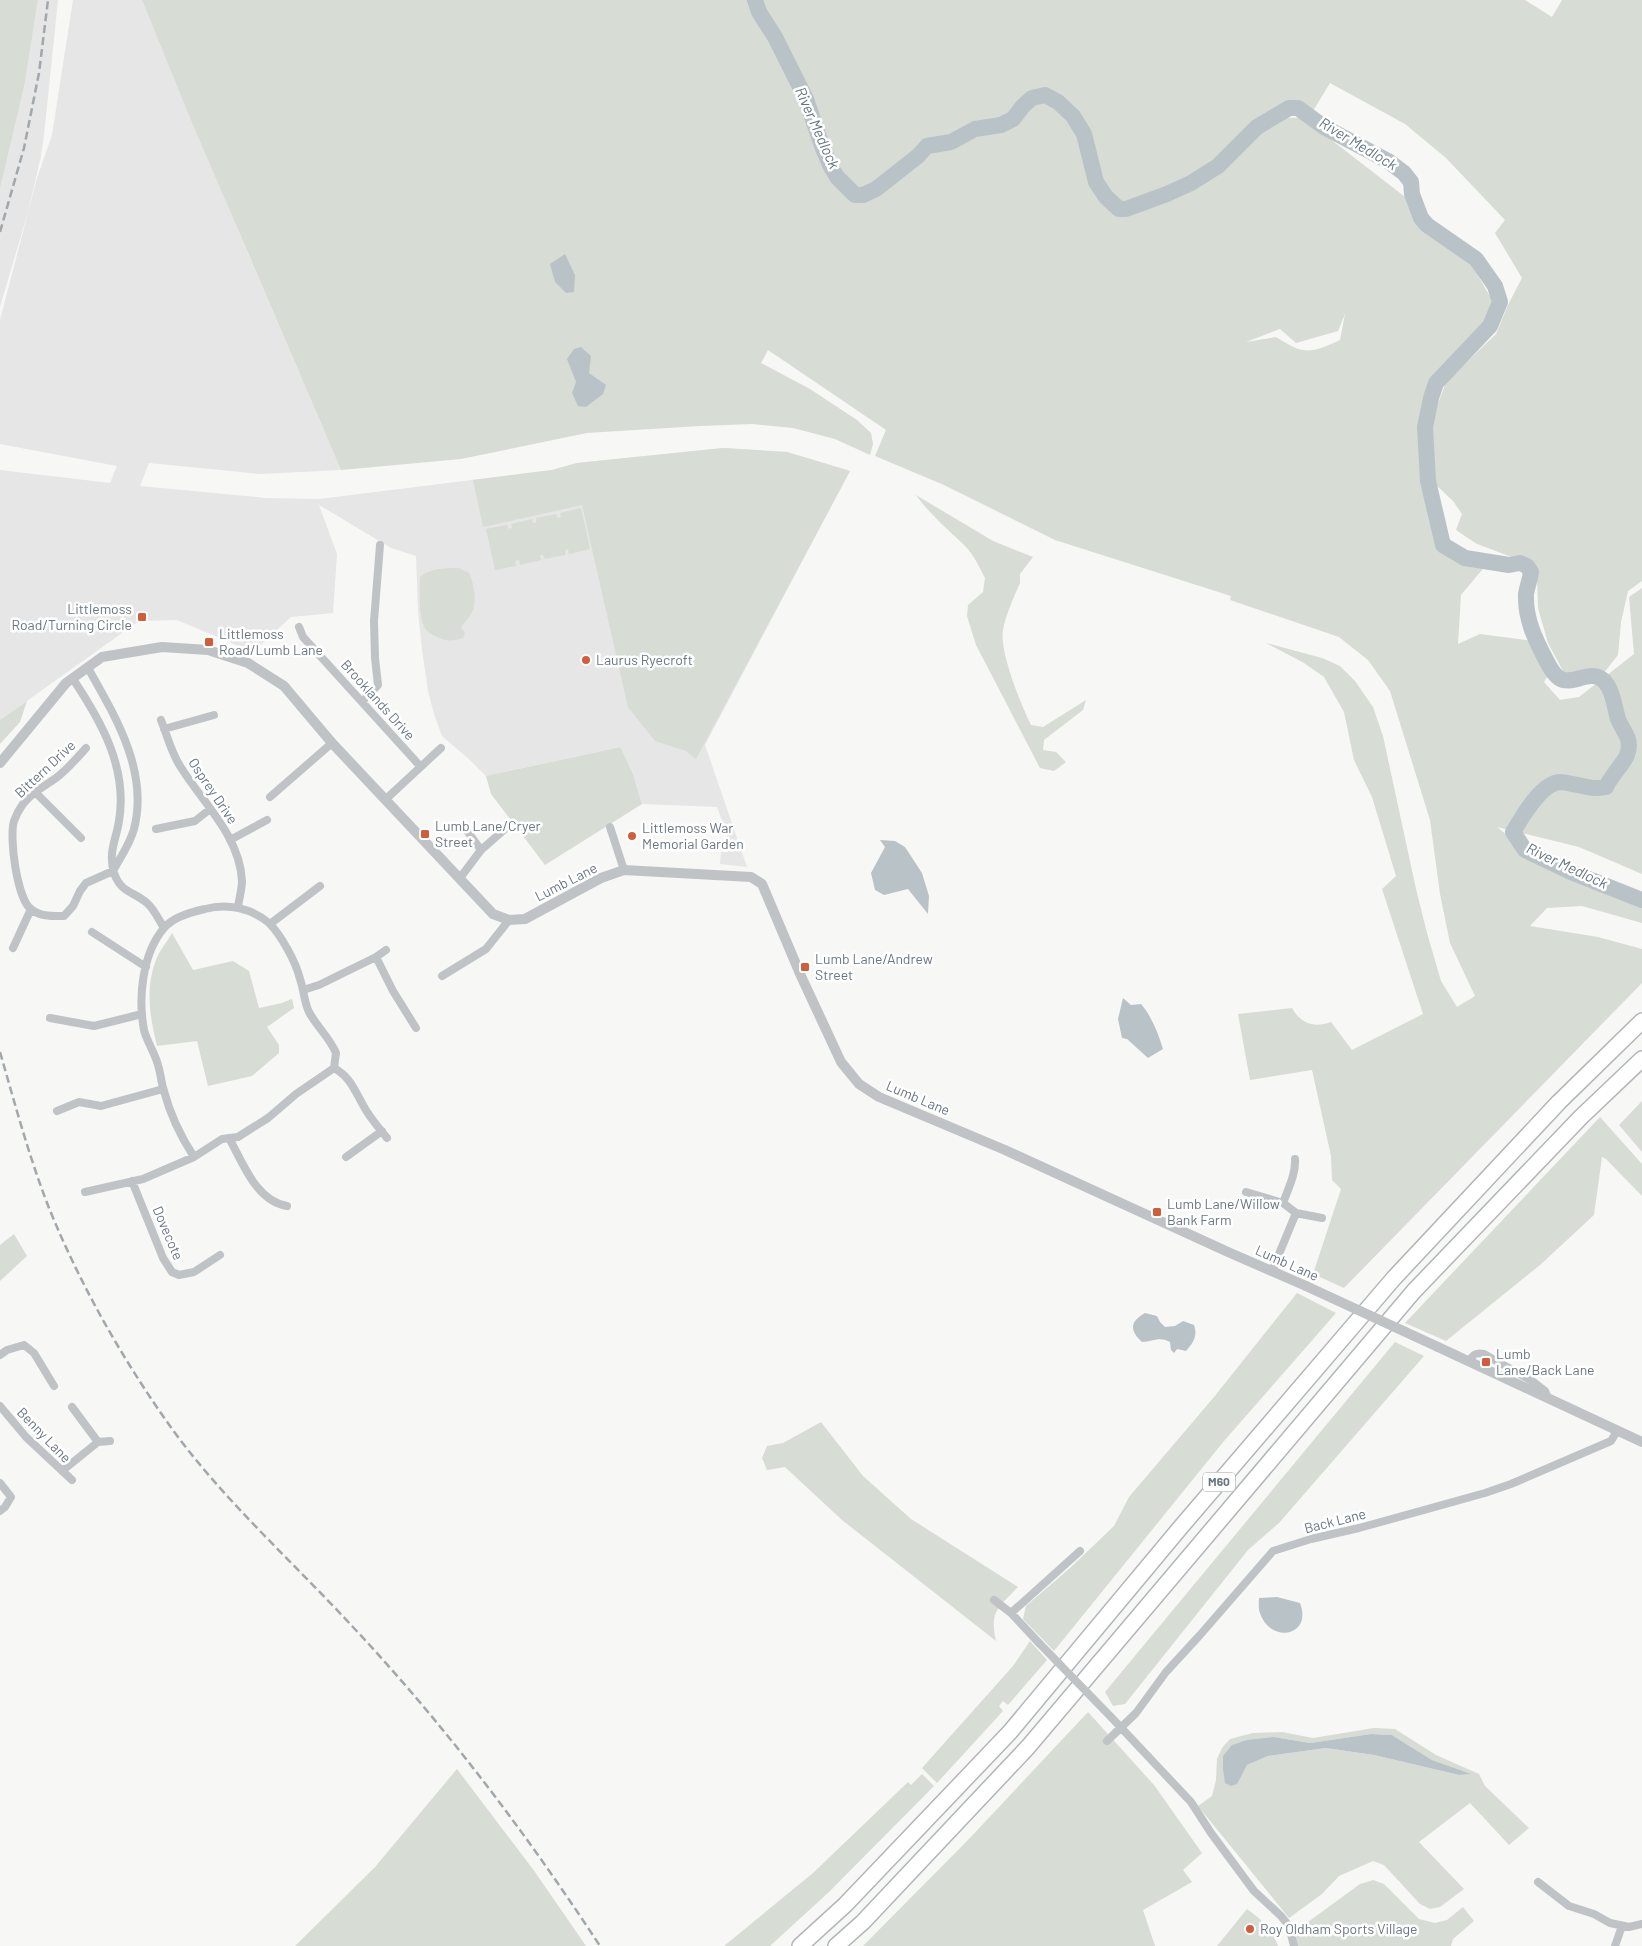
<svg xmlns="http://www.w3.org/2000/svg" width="1642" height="1946" font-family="Barlow,sans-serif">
  <rect width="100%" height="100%" fill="#f7f7f5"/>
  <path fill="#e5e6e5" d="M 38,0 L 58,0 L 44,135 L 41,156 L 28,212 L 0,307 L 0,179 L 25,82 Z
    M 73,0 L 142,0 L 243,242 L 341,470 L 260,474 L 149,463 L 140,486 L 266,498 L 319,499 L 552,470 L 577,463 L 723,448 L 787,452 L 850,471 L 705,745 L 747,867 L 720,864 L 721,852 L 727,852 L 727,834 L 717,807 L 642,804 L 633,774 L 619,747 L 486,776 L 470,760 L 442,736 L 434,714 L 428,691 L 422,650 L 418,610 L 416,556 L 391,548 L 319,505 L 337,554 L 333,613 L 291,617 L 253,652 L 177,620 L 139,621 L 0,720 L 0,470 L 110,483 L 117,466 L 0,444 L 0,320 L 37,178 L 52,135 Z"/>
  <path fill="#d7dcd4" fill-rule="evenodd" d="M 0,0 L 38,0 L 25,82 L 0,188 Z
    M 142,0 L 1525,0 L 1552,17 L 1562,0 L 1642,0 L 1642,581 L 1628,591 L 1621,622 L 1618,655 L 1603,674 L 1591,669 L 1564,673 L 1548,643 L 1538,608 L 1537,578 L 1528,563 L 1477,544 L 1456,530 L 1462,514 L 1453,501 L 1435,484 L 1430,425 L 1446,382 L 1496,334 L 1508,305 L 1522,278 L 1495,233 L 1505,220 L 1446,158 L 1405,124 L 1330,83 L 1313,111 L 1291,100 L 1259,117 L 1303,118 L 1409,200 L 1424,230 L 1459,253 L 1472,266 L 1494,303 L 1487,321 L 1428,385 L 1420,428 L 1424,482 L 1441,546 L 1463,562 L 1486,565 L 1461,595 L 1458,644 L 1480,634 L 1533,641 L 1550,672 L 1544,682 L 1560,700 L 1579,697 L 1634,654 L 1629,597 L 1642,588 L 1642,874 L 1579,847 L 1497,827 L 1513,840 L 1522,854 L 1592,888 L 1642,908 L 1642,923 L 1582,906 L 1547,908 L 1530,926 L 1598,937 L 1642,949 L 1642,983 L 1344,1288 L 1313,1274 L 1341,1189 L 1332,1180 L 1331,1156 L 1312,1070 L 1250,1080 L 1238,1014 L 1292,1008 C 1301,1024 1314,1028 1331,1022 L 1352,1050 L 1423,1014 L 1382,889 L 1396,876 L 1372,797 L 1354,760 L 1344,712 L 1324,677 L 1304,663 L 1266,643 L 1322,658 L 1340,666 L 1355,681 L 1373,707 L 1383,736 L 1416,889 L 1427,933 L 1441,981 L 1457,1007 L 1475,996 L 1450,943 L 1440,894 L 1430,820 L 1390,691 L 1368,660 L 1339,637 L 1230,600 L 1231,596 L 1055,540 L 944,485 L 875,456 L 886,430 L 768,350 L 761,363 L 810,389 L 857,420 L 871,433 L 873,444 L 870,455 L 835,439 L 793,428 L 752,424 L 700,426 L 587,433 L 461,459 L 341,470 L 191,120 ZM 1345,314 L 1340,340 C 1310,354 1304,355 1276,337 L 1246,342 L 1280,329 L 1296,343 L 1338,331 Z
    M 723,448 L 787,452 L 850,471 L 696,759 L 686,751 L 655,741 L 628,707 L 582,505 L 483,527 L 473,480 L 552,470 L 577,463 Z
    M 916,495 L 993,541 L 1033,557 L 1020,574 L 1020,583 C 1014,597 1006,614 1003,630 C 999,651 1021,705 1031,725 L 1043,727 L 1086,700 L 1083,710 L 1044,740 L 1043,750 L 1056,752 L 1066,762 L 1054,771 L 1040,768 L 976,645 L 967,616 L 968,605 L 983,592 L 985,578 C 980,568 974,556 967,548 C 949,530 931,516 916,495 Z
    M 581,508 L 590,549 L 569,554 L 568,549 L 565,550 L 565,555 L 545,559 L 543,555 L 540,555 L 541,560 L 520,565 L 519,560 L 515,561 L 516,566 L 495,570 L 486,529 L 507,525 L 508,529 L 512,528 L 511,524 L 532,519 L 533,523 L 536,523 L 536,518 L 556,514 L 558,518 L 561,517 L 560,513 Z
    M 459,568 L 469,573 C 474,584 478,603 471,614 C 468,619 464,622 461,628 L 465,633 L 463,638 C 453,641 447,642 437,637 C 433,635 427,632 425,628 C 418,616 420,590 420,577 C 431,568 445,568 459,568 Z
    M 27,701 L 20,722 L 0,744 L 0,720 Z
    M 620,747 L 633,774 L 642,804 L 545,865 L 491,794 L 486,776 Z
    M 172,933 L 193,970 L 233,961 L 249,971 L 259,1008 L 282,1003 L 292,999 L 294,1008 L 267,1027 L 279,1045 L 279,1053 L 252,1076 L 208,1086 L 197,1041 L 157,1046 C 150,1018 145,988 156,960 C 159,951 167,942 172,933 Z
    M 1642,1101 L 1642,1152 L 1619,1125 Z
    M 1600,1117 L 1642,1164 L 1642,1196 L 1606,1159 L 1602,1157 L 1594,1215 L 1540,1265 L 1446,1341 L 1405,1323 Z
    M 14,1234 L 27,1256 L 0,1281 L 0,1245 Z
    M 1297,1293 L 1336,1313 L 1224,1441 L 1054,1651 L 1023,1619 L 1026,1606 L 1070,1568 L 1114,1526 L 1129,1497 L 1214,1397 Z
    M 1395,1342 L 1424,1356 L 1279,1523 L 1248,1550 L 1125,1704 L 1113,1706 L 1105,1692 Z
    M 821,1422 L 863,1476 L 911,1519 L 1018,1587 C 999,1607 989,1611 996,1641 L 842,1520 L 785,1467 L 767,1470 L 762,1458 L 767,1446 L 783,1443 Z
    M 1030,1641 L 1047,1660 L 1008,1705 L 1003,1701 L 999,1706 L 1003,1711 L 937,1783 L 922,1768 L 1013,1666 Z
    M 1088,1712 L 1154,1785 L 1202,1853 L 1183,1870 L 1192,1882 L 1143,1910 L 1155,1946 L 863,1946 L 968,1840 Z
    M 1374,1728 L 1395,1729 L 1436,1755 L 1479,1774 L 1485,1786 L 1529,1828 L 1509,1845 L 1470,1803 L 1419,1842 L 1464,1889 L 1440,1907 L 1430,1909 L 1420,1904 L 1384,1865 L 1373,1861 L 1339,1876 L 1322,1894 L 1289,1918 L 1198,1806 L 1212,1796 L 1216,1780 L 1217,1759 L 1222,1748 L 1230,1739 L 1253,1733 L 1282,1732 L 1313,1738 ZM 1371,1734 L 1392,1735 L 1432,1760 L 1470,1774 L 1459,1775 L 1374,1755 L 1326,1748 L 1268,1756 L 1247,1765 L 1274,1737 L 1310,1743 Z
    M 457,1769 L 535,1872 L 586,1946 L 295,1946 L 375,1867 Z
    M 922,1774 L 934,1786 L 829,1892 L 770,1946 L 724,1946 L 813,1873 L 908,1782 L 911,1785 Z
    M 1373,1880 L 1384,1884 L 1419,1919 L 1435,1923 L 1447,1920 L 1463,1907 L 1474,1921 L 1453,1939 L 1451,1946 L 1297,1946 L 1294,1936 L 1297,1930 L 1360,1884 Z
    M 1247,1909 C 1261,1919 1272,1929 1278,1946 L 1217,1946 Z"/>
  <path fill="#b9c3c7" d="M 565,254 L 575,275 L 574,292 L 566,293 L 555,282 L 550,264 Z
    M 581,347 L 591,356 L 589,373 L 606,385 L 603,394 L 586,407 L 578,406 L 572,393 L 576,382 L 567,359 L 574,349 Z
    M 880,840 L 895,841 L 905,847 L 922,873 L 929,896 L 928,914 L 908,889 L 884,895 L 875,890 L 871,873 L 885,847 Z
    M 1123,998 L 1131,1005 L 1141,1004 C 1152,1017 1158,1033 1163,1049 L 1148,1058 L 1127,1039 L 1122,1038 L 1118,1019 Z
    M 1145,1313 L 1157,1316 L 1160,1322 L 1165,1327 L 1175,1326 L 1183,1321 L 1194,1325 C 1198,1336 1193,1343 1186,1351 L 1177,1349 L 1174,1353 L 1171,1350 L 1170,1342 C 1159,1336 1153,1342 1142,1342 C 1130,1331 1129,1322 1145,1313 Z
    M 1277,1597 L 1300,1603 C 1313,1637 1270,1644 1260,1613 C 1258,1609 1259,1602 1259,1598 Z
    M 1371,1734 L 1392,1735 L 1432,1760 L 1471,1774 L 1459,1775 L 1374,1755 L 1326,1748 L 1268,1756 L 1247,1765 L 1237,1784 L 1231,1786 L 1225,1783 L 1223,1769 L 1223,1756 L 1232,1745 L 1247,1740 L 1274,1737 L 1310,1743 Z"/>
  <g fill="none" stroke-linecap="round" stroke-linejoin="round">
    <path stroke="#b9c3c7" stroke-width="16" d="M 755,0 L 759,12 L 775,37 L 806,99 L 822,146 L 831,167 L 837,177 L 855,195 L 863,195 L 876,189 L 918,156 L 927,146 L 951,142 L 975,129 L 1001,125 L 1013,119 L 1023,106 L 1032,98 L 1045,95 L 1058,102 L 1073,116 L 1084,134 L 1096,182 L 1106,197 L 1119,209 L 1126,209 L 1167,194 L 1191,183 L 1218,166 L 1257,127 L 1289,108 L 1298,108 L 1324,127 L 1388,161 L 1404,173 L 1411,182 L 1412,194 L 1421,218 L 1427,225 L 1476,259 L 1495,286 L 1500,302 L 1490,326 L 1436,383 L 1431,398 L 1425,427 L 1428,481 L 1443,545 L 1465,558 L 1509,565 L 1520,563 L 1527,566 L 1531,572 C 1530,580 1527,587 1526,594 C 1525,619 1535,639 1546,660 C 1549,666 1553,674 1559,678 C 1570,685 1582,675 1593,676 C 1612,677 1614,706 1618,719 C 1623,732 1633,738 1627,755 C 1624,763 1611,776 1606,787 C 1590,790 1587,786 1572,784 C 1568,783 1564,782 1560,782 C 1541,783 1522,817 1513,832 L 1525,850 L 1571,872 L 1642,900"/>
    <defs>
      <path id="motorway" d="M 800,1946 L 845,1905 L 1010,1732 L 1180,1528 L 1394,1278 L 1559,1102 L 1642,1021
        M 836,1946 L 863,1922 L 1028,1747 L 1414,1291 L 1581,1117 L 1642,1059"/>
    </defs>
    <use href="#motorway" stroke="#b2b6b9" stroke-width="18"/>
    <path stroke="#bfc3c6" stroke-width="8" d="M 299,627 L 303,637 L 420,766
      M 88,668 C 115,716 149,771 134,829 C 130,844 120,858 113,871
      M 73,679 C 101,721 128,768 119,821 C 116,840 108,852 114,873 C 121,893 133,891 147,903 C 154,909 159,920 164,928
      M 362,702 L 378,685 L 375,658 L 374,621 L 380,545
      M 161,720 C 167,735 171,752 180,766 C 202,802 240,836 242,881 C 242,889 239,899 238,907
      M 164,729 L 214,715
      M 86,748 C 77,758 68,769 56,778 C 45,786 32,792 23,804 C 20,808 16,815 14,821 C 9,837 17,899 31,909 C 40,917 53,916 64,916 L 73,906 L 80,891 L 86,883 L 113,871
      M 35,792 L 81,838
      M 270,797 L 332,743
      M 385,800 L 441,748
      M 610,827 L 624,870
      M 465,828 L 481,850
      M 156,829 L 195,821 L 210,809
      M 230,840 L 267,820
      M 460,878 L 481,850 L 505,829
      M 270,924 L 320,886
      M 92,932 L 146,967
      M 13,948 L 31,909
      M 376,957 L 386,950
      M 442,976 L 486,949 L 509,920
      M 303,990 L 319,985 L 376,957 L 393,991 L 416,1028
      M 50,1018 L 94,1026 L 142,1014
      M 334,1068 C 350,1077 354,1089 363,1105 C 369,1117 379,1128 387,1138
      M 57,1111 L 79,1102 L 101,1106 L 163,1089
      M 229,1138 C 243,1163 256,1201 287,1206
      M 346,1157 L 382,1131
      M 1295,1159 C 1296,1174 1288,1189 1283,1203 L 1296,1213
      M 132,1181 L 163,1258 L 172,1272 L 179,1275 L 194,1272 L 220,1255
      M 85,1192 L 143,1179 L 194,1157 L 222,1139 L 238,1137 L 268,1118 L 296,1094 L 334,1068 L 336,1053 C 330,1038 317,1027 309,1012 C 304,1002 304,990 300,979 C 296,962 281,935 269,923 C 251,908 228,903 205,909 C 191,912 173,917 164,928 C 142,954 138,998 144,1030 C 147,1042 155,1053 158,1065 C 161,1074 161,1083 164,1091 C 170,1114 181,1137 194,1157
      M 1246,1192 L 1283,1203
      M 1272,1271 L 1296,1213 L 1322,1218
      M 0,1355 L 7,1350 L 24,1345 L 34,1353 L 54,1386
      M 1469,1362 C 1472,1354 1476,1352 1484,1354 L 1532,1381 L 1545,1391 L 1548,1398
      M 0,1406 L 26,1437 L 72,1480
      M 98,1442 L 110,1441
      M 62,1471 L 98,1442 L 72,1407
      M 0,1483 L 11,1497 L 5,1507 L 0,1511
      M 994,1600 L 1011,1613 L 1039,1643
      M 1011,1613 L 1080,1551
      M 1111,1717 L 1191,1802 L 1211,1833 L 1254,1891 L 1281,1916 L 1289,1926 L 1294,1946
      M 1107,1741 L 1136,1713 L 1166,1672 L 1200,1635 L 1273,1551 L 1311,1539 L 1359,1528 L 1485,1493 L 1511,1484 L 1611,1441 L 1617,1431
      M 1538,1882 L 1569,1906 L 1594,1914 L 1610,1923 L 1629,1927 L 1642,1924
      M 1615,1946 L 1622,1926"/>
    <path stroke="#bfc3c6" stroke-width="10" d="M 0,763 L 66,683 L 102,657 L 162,647 L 208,650 L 248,663 L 284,686 L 332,743 L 493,914 L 509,920 L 525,919 L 601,878 L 624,870 L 751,877 L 762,884 L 801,976 L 841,1062 L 859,1084 L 879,1097 L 1005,1150 L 1228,1252 L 1306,1286
      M 1438,1347 L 1642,1442"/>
    <use href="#motorway" stroke="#fff" stroke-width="15"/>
    <path stroke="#a1a7ac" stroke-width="2.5" stroke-dasharray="8 4" stroke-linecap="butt" d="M 0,232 L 24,148 L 39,73 L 48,0
      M 0,1052 C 15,1104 29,1157 49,1208 C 79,1282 119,1353 165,1419 C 217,1494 290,1559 352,1626 C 444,1724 526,1833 600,1946"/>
    <path stroke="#bfc3c6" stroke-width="8" d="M 1039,1643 L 1111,1717"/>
    <path stroke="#bfc3c6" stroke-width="10" d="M 1306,1286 L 1438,1347"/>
  </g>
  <g fill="#d25d3a" stroke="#fff" stroke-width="2">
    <rect x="137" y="612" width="10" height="10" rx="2.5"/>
    <rect x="204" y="637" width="10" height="10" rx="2.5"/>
    <circle cx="586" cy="660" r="5"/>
    <rect x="420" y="829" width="10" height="10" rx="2.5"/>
    <circle cx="632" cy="836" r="5"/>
    <rect x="800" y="962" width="10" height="10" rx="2.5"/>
    <rect x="1152" y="1207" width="10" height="10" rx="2.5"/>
    <rect x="1481" y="1357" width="10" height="10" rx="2.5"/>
    <circle cx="1250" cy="1929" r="5"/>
  </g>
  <g text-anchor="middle" stroke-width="5" stroke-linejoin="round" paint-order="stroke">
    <rect fill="#fff" stroke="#96a0a8" stroke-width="1" x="1203" y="1472.5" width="32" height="19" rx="4"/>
    <g font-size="12" font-weight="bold" fill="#697783">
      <text x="1219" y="1486">M60</text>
    </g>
    <g font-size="14" fill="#697783" stroke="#fff" text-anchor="start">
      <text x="132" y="614" text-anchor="end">Littlemoss<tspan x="132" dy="16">Road/Turning Circle</tspan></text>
      <text x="219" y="639">Littlemoss<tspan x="219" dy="16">Road/Lumb Lane</tspan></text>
      <text x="596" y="665">Laurus Ryecroft</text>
      <text x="435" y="831">Lumb Lane/Cryer<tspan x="435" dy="16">Street</tspan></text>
      <text x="642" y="833">Littlemoss War<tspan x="642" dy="16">Memorial Garden</tspan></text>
      <text x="815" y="964">Lumb Lane/Andrew<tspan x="815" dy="16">Street</tspan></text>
      <text x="1167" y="1209">Lumb Lane/Willow<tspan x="1167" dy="16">Bank Farm</tspan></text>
      <text x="1496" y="1359">Lumb<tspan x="1496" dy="16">Lane/Back Lane</tspan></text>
      <text x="1260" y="1934">Roy Oldham Sports Village</text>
    </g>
    <g font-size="14" fill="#697783" stroke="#fff">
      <text transform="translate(378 700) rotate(48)" y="5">Brooklands Drive</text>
      <text transform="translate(45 769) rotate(-43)" y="5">Bittern Drive</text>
      <text transform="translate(213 791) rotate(56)" y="5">Osprey Drive</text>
      <text transform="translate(566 882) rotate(-27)" y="5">Lumb Lane</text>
      <text transform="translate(918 1098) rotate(23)" y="5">Lumb Lane</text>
      <text transform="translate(168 1233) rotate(67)" y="5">Dovecote</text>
      <text transform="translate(1287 1263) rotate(24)" y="5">Lumb Lane</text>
      <text transform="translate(44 1435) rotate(46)" y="5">Benny Lane</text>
      <text transform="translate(1335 1521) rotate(-14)" y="5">Back Lane</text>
    </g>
    <g font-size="15" font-style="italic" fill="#65777f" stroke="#fff">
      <text transform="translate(817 128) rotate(66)" y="5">River Medlock</text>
      <text transform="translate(1358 144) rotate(31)" y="5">River Medlock</text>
      <text transform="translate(1567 866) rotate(25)" y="5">River Medlock</text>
    </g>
  </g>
</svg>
